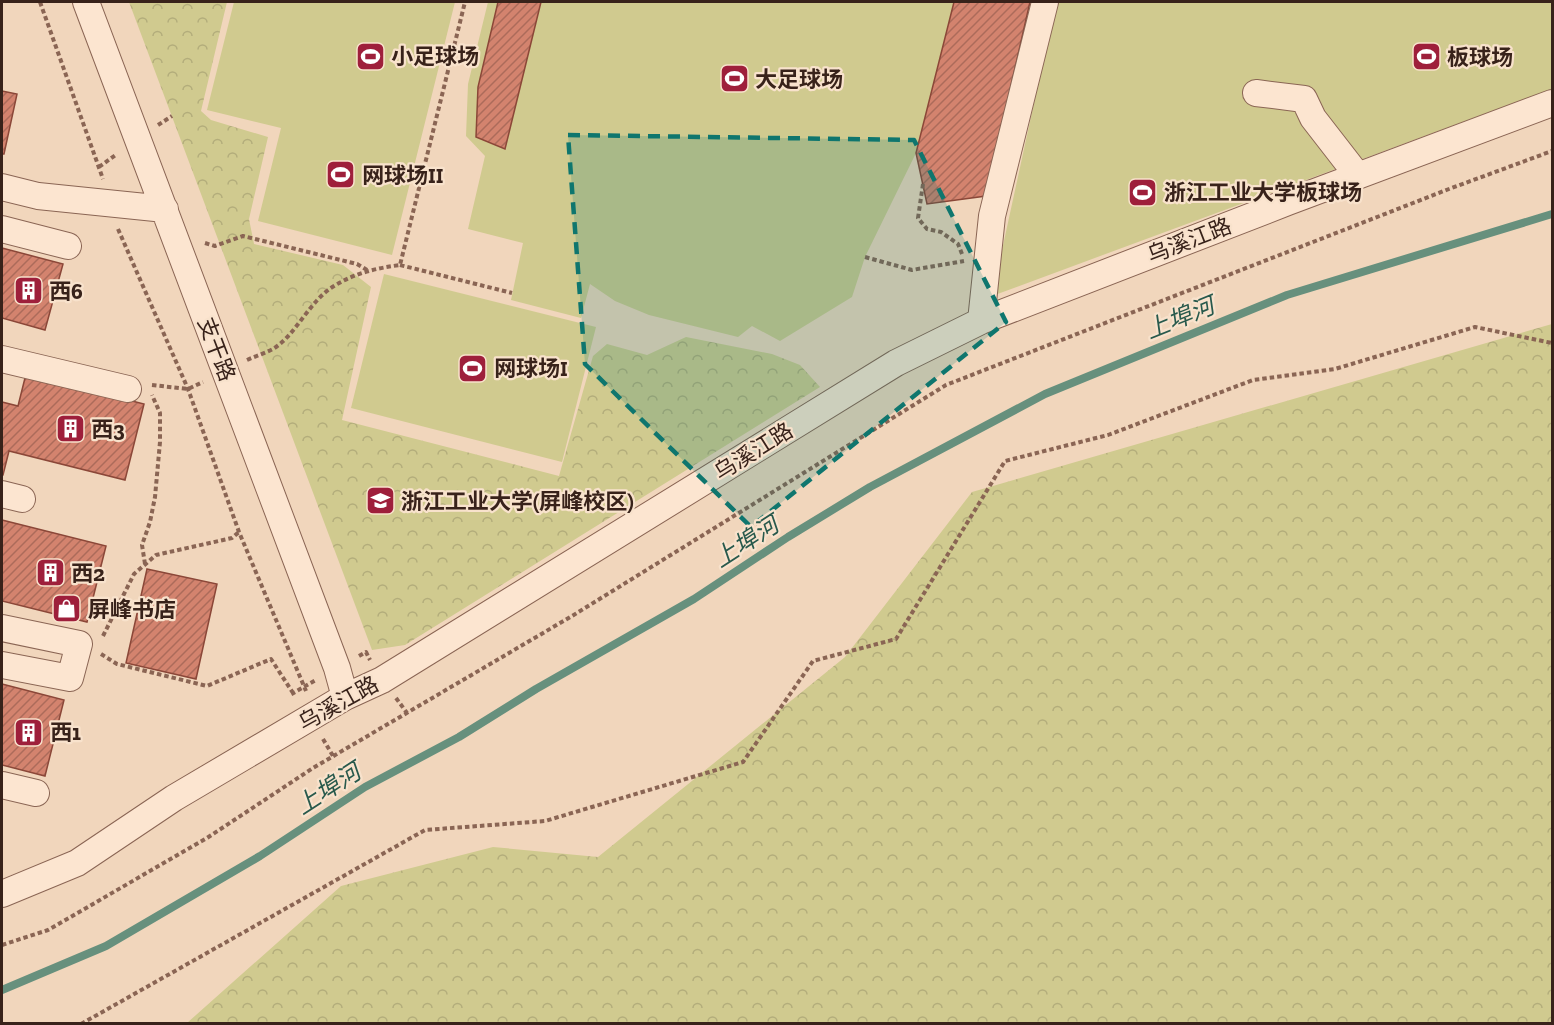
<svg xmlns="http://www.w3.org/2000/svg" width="1554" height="1025" font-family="'Zilla Slab','Noto Sans SC',serif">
  <defs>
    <pattern id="forest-crowns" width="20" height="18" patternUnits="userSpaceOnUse" patternTransform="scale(1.5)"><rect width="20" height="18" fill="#d0ca8f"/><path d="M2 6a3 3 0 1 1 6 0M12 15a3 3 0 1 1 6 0" fill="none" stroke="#b3ad7b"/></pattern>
    <pattern id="building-hatch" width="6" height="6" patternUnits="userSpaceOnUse" patternTransform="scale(1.5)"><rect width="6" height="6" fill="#d3836e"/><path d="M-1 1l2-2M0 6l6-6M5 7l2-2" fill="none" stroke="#ac6b5a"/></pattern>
  </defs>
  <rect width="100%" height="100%" fill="#f1d6bc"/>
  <path fill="url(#forest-crowns)" d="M 129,2 L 227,2 L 201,111 L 211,120 L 268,137 L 249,219 L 254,244 L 343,265 L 371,287 L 342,420 L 559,476 L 593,356 L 607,344 L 647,355 L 686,337 L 772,354 L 800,365 L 820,387 L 405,645 L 372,650 Z
    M 1552,324 L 1552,1023 L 187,1023 L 341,886 L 493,847 L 598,857 L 845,657 L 972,492 Z"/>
  <path fill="#d0ca8f" d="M 234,2 L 455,2 L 392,255 L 258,221 L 281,128 L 207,110 Z
    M 488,2 L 954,2 L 916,153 L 865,257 L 852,297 L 780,341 L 752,326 L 738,337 L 649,315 L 615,301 L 590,284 L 581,318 L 511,300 L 523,243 L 468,229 L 485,156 L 466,136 L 468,84 Z
    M 1056,2 L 1552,2 L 1552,89 L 992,296 Z
    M 384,274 L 596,327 L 562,462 L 351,408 Z"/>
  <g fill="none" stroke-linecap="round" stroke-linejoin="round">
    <path stroke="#67907d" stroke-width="8" d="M 2,990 L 106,946 L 260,856 L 365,787 L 459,737 L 536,689 L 694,599 L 788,537 L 870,487 L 1045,394 L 1287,295 L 1552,214"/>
  </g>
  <path fill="url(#building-hatch)" stroke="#8b4738" stroke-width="1.5" d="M 498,2 L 541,2 L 505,149 L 476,137 L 478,87 Z
    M 954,2 L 1030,2 L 986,196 L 927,204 L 916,153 Z
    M 2,91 L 17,94 L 4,154 L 2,154 Z
    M 2,248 L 63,264 L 45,330 L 2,318 Z
    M 26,374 L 144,404 L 125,480 L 9,451 L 3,475 L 2,475 L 2,402 L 18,406 Z
    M 2,520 L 106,546 L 87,622 L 2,601 Z
    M 147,569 L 217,584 L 196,679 L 126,663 Z
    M 2,684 L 64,700 L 45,776 L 2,765 Z"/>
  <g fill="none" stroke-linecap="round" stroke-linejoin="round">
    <defs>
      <path id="minor" d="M 86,2 L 337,668 L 345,697
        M 1256,93 L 1304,99 L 1313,118 L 1358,176
        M 2,187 L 38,196 L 165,209
        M 2,229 L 68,246
        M 981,321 L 992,216 L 1045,2
        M 2,359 L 128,389
        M 2,494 L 22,499
        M 2,628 L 79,644 L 70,678 L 2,665
        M 2,785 L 36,793
        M 2,894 L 77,863 L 174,798 L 345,697 L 382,680 L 896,363 L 981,321 L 1288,202 L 1552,103"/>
    </defs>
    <use href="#minor" stroke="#8a6554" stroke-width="28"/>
    <path stroke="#8a6554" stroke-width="4" stroke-dasharray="4.5 3" stroke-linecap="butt" d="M 40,2 L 103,179
      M 158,125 L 172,116
      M 99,167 L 117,154
      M 923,184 L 918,218 L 927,229 L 941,232 L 958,244 L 962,254
      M 118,229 L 188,389 L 239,532 L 306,691
      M 205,243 L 215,246 L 243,236 L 357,264 L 367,270
      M 865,257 L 912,270 L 964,261
      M 400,265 L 512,293
      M 247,360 C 256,356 265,353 273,349 C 297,334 309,301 334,286 C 355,273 377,268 400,265 L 465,2
      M 152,385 L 188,389 L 203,382
      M 145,564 L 142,545 L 150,522 L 155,497 L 160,442 L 160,413 L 152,395
      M 103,636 L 134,574 L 156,555 L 232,538 L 239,532
      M 101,654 L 117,664 L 207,686 L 271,659 L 293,693
      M 359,656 L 366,652 L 370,660
      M 294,695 L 293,693 L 316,680
      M 396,698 L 407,713
      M 323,739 L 333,756
      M 2,945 L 48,930 L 207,838 L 313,768 L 572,616 L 946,385 L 1449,189 L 1552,151
      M 81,1024 L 425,830 L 545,821 L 743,762 L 813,661 L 896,639 L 1005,461 L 1108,435 L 1253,380 L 1335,369 L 1475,327 L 1552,343"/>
    <use href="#minor" stroke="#fce5d0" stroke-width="26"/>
  </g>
  <path fill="#0f766e" fill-opacity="0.2" stroke="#0f766e" stroke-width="4.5" stroke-dasharray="12 8" stroke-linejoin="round" d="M 568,135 L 914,140 L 1006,322 L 751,527 L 585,364 Z"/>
  <defs>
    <symbol id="stadium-square" viewBox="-11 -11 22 22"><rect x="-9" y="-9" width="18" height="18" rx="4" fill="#9e1f3b" stroke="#f8e2cc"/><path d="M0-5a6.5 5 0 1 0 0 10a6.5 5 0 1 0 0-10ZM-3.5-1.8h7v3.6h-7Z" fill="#fff"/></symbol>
    <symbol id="building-square" viewBox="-11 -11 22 22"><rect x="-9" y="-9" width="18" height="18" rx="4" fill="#9e1f3b" stroke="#f8e2cc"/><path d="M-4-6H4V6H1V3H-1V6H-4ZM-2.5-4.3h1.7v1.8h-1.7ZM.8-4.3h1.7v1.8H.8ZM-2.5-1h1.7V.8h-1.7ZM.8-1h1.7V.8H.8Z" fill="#fff"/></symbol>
    <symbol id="university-square" viewBox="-11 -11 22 22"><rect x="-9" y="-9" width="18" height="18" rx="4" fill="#9e1f3b" stroke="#f8e2cc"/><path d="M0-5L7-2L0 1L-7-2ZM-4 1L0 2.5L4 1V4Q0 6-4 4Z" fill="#fff"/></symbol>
    <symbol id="shop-square" viewBox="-11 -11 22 22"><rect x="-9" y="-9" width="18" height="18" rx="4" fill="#9e1f3b" stroke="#f8e2cc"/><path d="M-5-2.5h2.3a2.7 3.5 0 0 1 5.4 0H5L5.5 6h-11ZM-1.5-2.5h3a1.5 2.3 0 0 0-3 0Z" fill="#fff"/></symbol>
  </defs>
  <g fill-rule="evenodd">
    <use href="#stadium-square" x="354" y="40" width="33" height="33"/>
    <use href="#stadium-square" x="1410" y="40" width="33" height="33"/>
    <use href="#stadium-square" x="718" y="62" width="33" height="33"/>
    <use href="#stadium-square" x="324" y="158" width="33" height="33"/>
    <use href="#stadium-square" x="1126" y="176" width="33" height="33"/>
    <use href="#building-square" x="12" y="274" width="33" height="33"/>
    <use href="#stadium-square" x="456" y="352" width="33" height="33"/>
    <use href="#building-square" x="54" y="412" width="33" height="33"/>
    <use href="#university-square" x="364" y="484" width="33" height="33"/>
    <use href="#building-square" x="34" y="556" width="33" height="33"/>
    <use href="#shop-square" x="50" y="592" width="33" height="33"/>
    <use href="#building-square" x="12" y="716" width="33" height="33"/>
  </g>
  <g text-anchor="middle" stroke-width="4.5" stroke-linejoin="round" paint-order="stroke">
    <g font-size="22" font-weight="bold" fill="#38221a" stroke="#f8e2cc" text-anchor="start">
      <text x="391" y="64">小足球场</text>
      <text x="1447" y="65">板球场</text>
      <text x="755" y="87">大足球场</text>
      <text x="362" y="183">网球场II</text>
      <text x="1164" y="200">浙江工业大学板球场</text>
      <text x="49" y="299">西6</text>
      <text x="494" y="376">网球场I</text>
      <text x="91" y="437">西3</text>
      <text x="401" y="509">浙江工业大学(屏峰校区)</text>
      <text x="71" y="581">西2</text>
      <text x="88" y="617">屏峰书店</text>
      <text x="50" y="740">西1</text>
    </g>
    <g font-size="22" fill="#38221a" stroke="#f8e2cc">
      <text transform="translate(1189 240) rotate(-21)" y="8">乌溪江路</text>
      <text transform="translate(217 349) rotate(69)" y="8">支干路</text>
      <text transform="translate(753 451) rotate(-32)" y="8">乌溪江路</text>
      <text transform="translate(338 703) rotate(-29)" y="8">乌溪江路</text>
    </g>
    <g font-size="24" font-style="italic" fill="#28594c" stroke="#f8e2cc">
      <text transform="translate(1180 318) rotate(-22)" y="8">上埠河</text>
      <text transform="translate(746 542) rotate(-33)" y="8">上埠河</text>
      <text transform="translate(328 789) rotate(-33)" y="8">上埠河</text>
    </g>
  </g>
  <rect width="1554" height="1025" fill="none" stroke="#38221a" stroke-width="6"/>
</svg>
